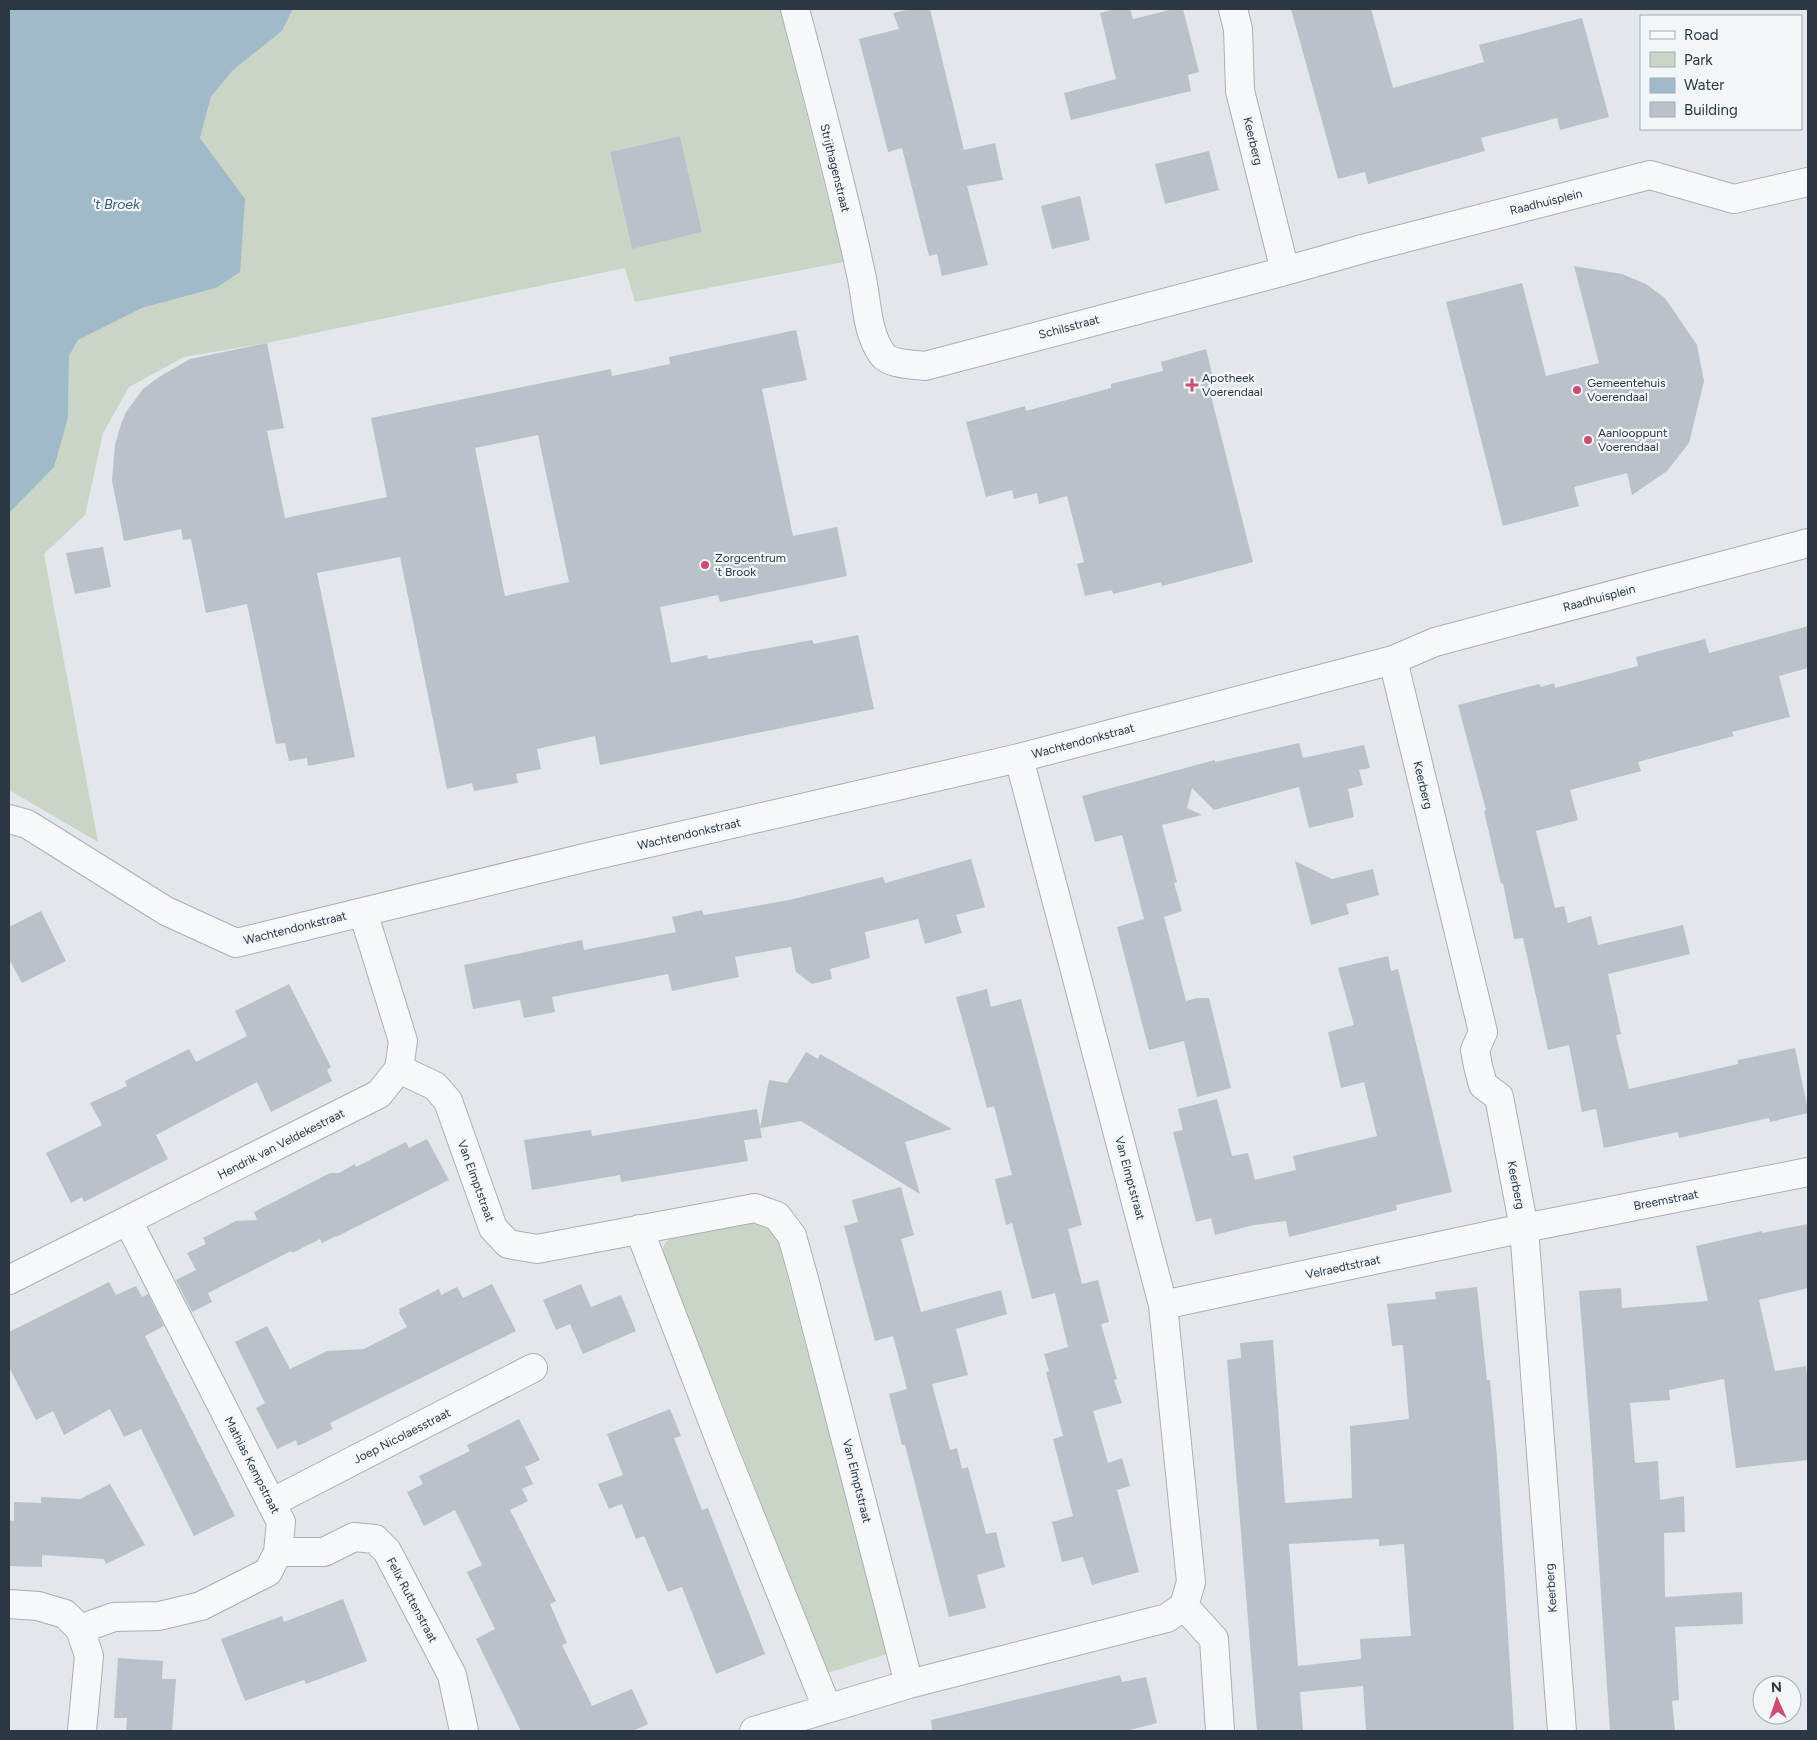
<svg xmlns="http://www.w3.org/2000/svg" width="1817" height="1740" font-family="Figtree,sans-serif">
  <rect width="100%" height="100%" fill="#e3e7eb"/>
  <path fill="#cbd5c5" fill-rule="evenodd" d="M 293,9 L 780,9 L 844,262 L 635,302 L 625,268 L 267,343 L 184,357 L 129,387 L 103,433 L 85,515 L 44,554 L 98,842 L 9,790 L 9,513 L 68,418 L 69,356 L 78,340 L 142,308 L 216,288 L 219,165 L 200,138 L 211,97 L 232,71 L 282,31 ZM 680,136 L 702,232 L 632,248 L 610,152 Z
    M 751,1223 L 764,1224 L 776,1233 L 887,1654 L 828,1673 L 662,1251 L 665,1243 L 673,1236 Z"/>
  <path fill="#a0baca" d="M 9,9 L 293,9 L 282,31 L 232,71 L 211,97 L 200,138 L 245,199 L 240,272 L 216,288 L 142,308 L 78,340 L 69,356 L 68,418 L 54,467 L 9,513 Z"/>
  <path fill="#bbc1c8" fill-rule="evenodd" d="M 911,9 L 930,9 L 964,150 L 995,143 L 1003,180 L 967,186 L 988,265 L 942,276 L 937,254 L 929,256 L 902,148 L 888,152 L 859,39 L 899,29 L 893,13 Z
    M 1115,9 L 1130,9 L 1133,19 L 1173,9 L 1183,9 L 1199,72 L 1188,75 L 1191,91 L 1071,120 L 1064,93 L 1116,79 L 1100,13 Z
    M 1291,9 L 1371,9 L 1393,88 L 1484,62 L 1479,45 L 1582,18 L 1609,117 L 1560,130 L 1557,118 L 1481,138 L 1485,151 L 1368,184 L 1365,172 L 1338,179 Z
    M 680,136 L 702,232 L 632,249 L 610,152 Z
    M 1209,151 L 1219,190 L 1165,204 L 1155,164 Z
    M 1080,196 L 1090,240 L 1052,249 L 1041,206 Z
    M 1574,266 L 1622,274 L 1646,284 L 1665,298 L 1697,345 L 1704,381 L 1689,443 L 1667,471 L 1632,495 L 1627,473 L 1574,487 L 1579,506 L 1503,526 L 1446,302 L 1522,283 L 1546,376 L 1599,363 Z
    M 796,330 L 807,380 L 762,389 L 793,536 L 837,527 L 847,576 L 720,602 L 718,595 L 660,607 L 671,663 L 707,655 L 708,659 L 812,640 L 814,644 L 858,635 L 874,709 L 600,765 L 595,736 L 537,749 L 541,769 L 516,774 L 518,783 L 474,791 L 472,783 L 447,789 L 400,557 L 317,573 L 355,757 L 308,766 L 307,758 L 289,761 L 285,743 L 276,744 L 247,604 L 206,613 L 191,539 L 183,540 L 181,529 L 124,541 L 112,481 L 115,445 L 121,424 L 126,412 L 143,389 L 159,377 L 190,359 L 267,343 L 284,428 L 267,431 L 285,518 L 387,497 L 371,418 L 611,369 L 612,376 L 670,364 L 669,357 ZM 538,435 L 569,582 L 505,596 L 475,448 Z
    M 1206,349 L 1213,378 L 1207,380 L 1253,562 L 1162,586 L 1161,582 L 1113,594 L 1112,590 L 1085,596 L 1077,564 L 1084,562 L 1067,496 L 1039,504 L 1037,493 L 1014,499 L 1012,490 L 986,497 L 966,422 L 1025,406 L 1026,411 L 1111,388 L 1111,384 L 1163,371 L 1161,362 Z
    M 103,547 L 111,587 L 75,594 L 66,553 Z
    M 1808,626 L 1808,668 L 1779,676 L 1790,717 L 1732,732 L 1734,736 L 1638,762 L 1641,771 L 1570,790 L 1578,820 L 1536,831 L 1555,908 L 1564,906 L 1568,923 L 1591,916 L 1598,945 L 1683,925 L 1690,954 L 1608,974 L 1621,1034 L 1616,1035 L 1629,1089 L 1738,1064 L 1738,1060 L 1795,1048 L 1808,1110 L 1808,1113 L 1770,1122 L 1769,1118 L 1679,1138 L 1678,1132 L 1604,1148 L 1596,1109 L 1582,1112 L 1569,1045 L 1548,1050 L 1523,938 L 1514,939 L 1503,883 L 1501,884 L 1484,811 L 1486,810 L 1458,705 L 1539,684 L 1541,687 L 1554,683 L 1555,688 L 1638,666 L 1636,657 L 1705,639 L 1709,653 Z
    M 1299,743 L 1303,758 L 1364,745 L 1370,768 L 1359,770 L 1363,785 L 1348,789 L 1354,817 L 1309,828 L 1299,787 L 1214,810 L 1192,788 L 1187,808 L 1202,815 L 1162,825 L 1177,882 L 1174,883 L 1182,911 L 1164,917 L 1186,1001 L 1197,998 L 1209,998 L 1231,1088 L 1197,1097 L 1184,1041 L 1149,1050 L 1117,927 L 1144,919 L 1122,835 L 1095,842 L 1082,796 L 1215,760 L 1215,762 Z
    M 971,859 L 985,907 L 956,915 L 962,933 L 925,944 L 918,919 L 865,932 L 870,958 L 830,969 L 832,979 L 812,984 L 796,972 L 791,947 L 735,957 L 739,977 L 672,991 L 668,974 L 552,997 L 555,1012 L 524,1018 L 520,1000 L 473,1009 L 464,965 L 582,940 L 584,950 L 676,932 L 672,917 L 702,910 L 704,915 L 789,900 L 883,877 L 885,883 Z
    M 1295,861 L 1332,879 L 1373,869 L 1379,895 L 1346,904 L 1349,914 L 1311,925 Z
    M 41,911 L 66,961 L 22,983 L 9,959 L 9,927 Z
    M 1388,956 L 1391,971 L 1398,969 L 1452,1192 L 1396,1205 L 1397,1210 L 1289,1237 L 1286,1221 L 1254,1225 L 1215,1235 L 1211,1218 L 1196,1222 L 1173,1132 L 1183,1130 L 1178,1109 L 1217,1099 L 1232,1156 L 1248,1153 L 1255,1180 L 1296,1170 L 1293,1156 L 1377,1136 L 1364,1082 L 1341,1088 L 1328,1032 L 1354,1025 L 1338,968 Z
    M 289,984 L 331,1067 L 327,1070 L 332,1081 L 271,1112 L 257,1082 L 156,1135 L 168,1159 L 84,1202 L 82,1197 L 71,1203 L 46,1153 L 102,1125 L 90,1103 L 127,1086 L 125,1081 L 189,1049 L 196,1062 L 247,1036 L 235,1011 Z
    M 987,989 L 991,1007 L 1021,999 L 1082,1225 L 1068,1229 L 1082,1284 L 1098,1280 L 1109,1322 L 1101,1324 L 1117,1379 L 1114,1380 L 1122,1403 L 1093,1411 L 1108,1463 L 1122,1458 L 1130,1486 L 1117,1490 L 1139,1572 L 1092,1585 L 1083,1557 L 1062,1562 L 1052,1522 L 1073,1516 L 1053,1439 L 1063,1436 L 1046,1372 L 1049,1371 L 1044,1354 L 1068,1347 L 1055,1293 L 1032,1299 L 1012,1223 L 1006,1225 L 995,1179 L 1012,1175 L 994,1106 L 987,1108 L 956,997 Z
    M 806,1052 L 818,1059 L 820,1054 L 952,1129 L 905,1142 L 920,1194 L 801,1121 L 760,1128 L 769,1080 L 787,1083 Z
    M 757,1109 L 762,1138 L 744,1140 L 748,1161 L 621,1182 L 620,1175 L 532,1190 L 524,1140 L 591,1130 L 592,1136 Z
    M 427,1139 L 449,1180 L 336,1237 L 336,1236 L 322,1243 L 320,1239 L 292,1253 L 291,1251 L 208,1293 L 212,1302 L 192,1312 L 176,1280 L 196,1270 L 187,1253 L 206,1244 L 203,1238 L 236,1221 L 257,1220 L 254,1212 L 330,1173 L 339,1173 L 355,1164 L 356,1167 L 406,1142 L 409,1148 Z
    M 901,1187 L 914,1235 L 901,1239 L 921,1312 L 1001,1290 L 1007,1314 L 956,1329 L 968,1375 L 932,1384 L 950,1450 L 957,1448 L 962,1469 L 968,1467 L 986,1534 L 996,1532 L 1005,1567 L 977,1575 L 986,1608 L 949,1617 L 905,1445 L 902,1445 L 889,1394 L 907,1389 L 893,1336 L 875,1341 L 844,1226 L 858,1222 L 852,1200 Z
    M 1808,1224 L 1808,1288 L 1759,1300 L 1775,1371 L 1806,1366 L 1808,1384 L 1808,1460 L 1736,1468 L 1724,1379 L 1669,1390 L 1670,1400 L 1630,1403 L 1635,1463 L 1658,1461 L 1660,1500 L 1684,1496 L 1685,1532 L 1664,1533 L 1665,1597 L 1742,1592 L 1743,1624 L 1675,1627 L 1679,1700 L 1672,1701 L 1675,1731 L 1610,1731 L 1590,1428 L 1579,1291 L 1621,1288 L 1622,1308 L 1708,1301 L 1696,1246 L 1762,1231 L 1762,1233 Z
    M 109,1282 L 116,1295 L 136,1286 L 142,1297 L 148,1294 L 164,1326 L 145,1336 L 235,1516 L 194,1536 L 141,1429 L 124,1437 L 110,1409 L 64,1435 L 53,1411 L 36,1420 L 9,1367 L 9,1332 Z
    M 492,1284 L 516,1331 L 330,1423 L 333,1429 L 298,1446 L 296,1440 L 277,1449 L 256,1408 L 265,1403 L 235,1342 L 267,1326 L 290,1369 L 327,1351 L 364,1349 L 407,1327 L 399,1313 L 400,1312 L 399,1309 L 439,1289 L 441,1295 L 457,1287 L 463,1298 Z
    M 581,1284 L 591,1307 L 621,1295 L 636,1331 L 583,1354 L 570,1324 L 556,1330 L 543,1300 Z
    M 1477,1287 L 1487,1380 L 1490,1380 L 1497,1457 L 1514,1731 L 1366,1731 L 1363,1686 L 1300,1692 L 1303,1731 L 1257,1731 L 1227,1360 L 1241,1358 L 1240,1343 L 1273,1340 L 1285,1503 L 1352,1498 L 1350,1426 L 1409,1419 L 1403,1345 L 1392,1346 L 1387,1304 L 1436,1299 L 1435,1292 ZM 1379,1539 L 1379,1546 L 1404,1544 L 1411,1636 L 1360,1639 L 1361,1659 L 1298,1666 L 1289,1544 Z
    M 670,1409 L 681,1436 L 674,1438 L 702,1510 L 708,1508 L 765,1654 L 716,1674 L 682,1587 L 668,1592 L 644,1536 L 636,1539 L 622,1504 L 609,1509 L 598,1484 L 623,1475 L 607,1434 Z
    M 519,1419 L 540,1460 L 525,1467 L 533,1484 L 522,1489 L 528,1501 L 510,1510 L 556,1601 L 550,1604 L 567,1643 L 562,1645 L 592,1706 L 632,1689 L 648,1724 L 633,1731 L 521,1731 L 476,1639 L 495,1629 L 467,1572 L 482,1565 L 455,1510 L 424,1526 L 407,1492 L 423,1484 L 419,1476 L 470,1451 L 467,1445 Z
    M 110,1484 L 145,1545 L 106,1564 L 104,1559 L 42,1555 L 42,1567 L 9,1566 L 9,1520 L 14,1521 L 14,1502 L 41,1503 L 41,1497 L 80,1499 Z
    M 343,1599 L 367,1661 L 306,1684 L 304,1680 L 245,1701 L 221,1639 L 282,1616 L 284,1622 Z
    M 118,1658 L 163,1661 L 162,1679 L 176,1679 L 172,1731 L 126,1731 L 127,1718 L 114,1718 Z
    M 1120,1675 L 1122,1682 L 1146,1677 L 1157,1723 L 1126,1731 L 932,1731 L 931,1720 Z"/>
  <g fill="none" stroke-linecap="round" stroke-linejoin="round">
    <defs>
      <path id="minor" d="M 795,9 C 818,97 842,185 861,274 C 867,299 866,332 882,354 C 890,365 912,364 925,366 L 1285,271 L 1366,248 L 1650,175 L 1734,199 L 1808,182
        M 1233,9 L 1238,29 L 1240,91 L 1285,271
        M 1393,660 L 1483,1032 L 1475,1050 L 1478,1066 L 1483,1085 L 1499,1097 L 1524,1228 L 1562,1731
        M 9,819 L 27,824 L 166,911 L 236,943 L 588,857 L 1019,758 L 1393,660 L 1435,642 L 1808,543
        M 399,1069 L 435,1086 L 448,1101 L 493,1228 L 508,1244 L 537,1249 L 755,1208 L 777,1216 L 792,1236 L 804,1279 L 909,1684
        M 639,1229 L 723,1448 L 827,1708
        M 9,1280 L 379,1094 L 399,1069 L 403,1041 L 363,912
        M 1163,1305 L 1524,1228 L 1808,1172
        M 271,1503 L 533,1368
        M 278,1552 L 324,1552 L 354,1537 L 375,1539 L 387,1551 L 452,1675 L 464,1731
        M 9,1604 L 38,1606 L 65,1614 L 80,1629 L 114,1617 L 159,1616 L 201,1606 L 268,1572 L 278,1552 L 281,1522 L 128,1221
        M 1184,1606 L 1214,1639 L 1220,1731
        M 80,1629 L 89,1656 L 82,1731
        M 754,1731 L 909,1684 L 1167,1618 L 1184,1606 L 1191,1582 L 1163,1305 L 1019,758"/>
    </defs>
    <use href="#minor" stroke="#a8afb5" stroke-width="30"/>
    <use href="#minor" stroke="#f6f8f9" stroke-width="28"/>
  </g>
  <g fill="#cb4d73" stroke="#f3f6f8" stroke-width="2">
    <path d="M1189.5 377.5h5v5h5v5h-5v5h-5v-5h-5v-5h5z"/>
    <circle cx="1577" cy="390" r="5"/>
    <circle cx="1588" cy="440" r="5"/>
    <circle cx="705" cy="565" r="5"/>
  </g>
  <g text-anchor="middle" stroke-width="4.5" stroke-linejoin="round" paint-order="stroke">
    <g font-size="12" fill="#2b3743" stroke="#f3f6f8">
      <text transform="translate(1253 141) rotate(76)" y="4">Keerberg</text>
      <text transform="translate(835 168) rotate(76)" y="4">Strijthagenstraat</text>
      <text transform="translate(1546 202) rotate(-14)" y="4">Raadhuisplein</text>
      <text transform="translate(1069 327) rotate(-15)" y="4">Schilsstraat</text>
      <text transform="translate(1599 598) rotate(-15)" y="4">Raadhuisplein</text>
      <text transform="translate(1083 741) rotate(-15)" y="4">Wachtendonkstraat</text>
      <text transform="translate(1423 785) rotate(76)" y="4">Keerberg</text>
      <text transform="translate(689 834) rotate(-13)" y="4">Wachtendonkstraat</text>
      <text transform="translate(295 928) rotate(-14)" y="4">Wachtendonkstraat</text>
      <text transform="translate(281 1144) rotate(-27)" y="4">Hendrik van Veldekestraat</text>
      <text transform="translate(1130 1178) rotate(75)" y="4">Van Elmptstraat</text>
      <text transform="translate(476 1181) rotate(70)" y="4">Van Elmptstraat</text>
      <text transform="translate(1516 1185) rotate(79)" y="4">Keerberg</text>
      <text transform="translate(1666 1200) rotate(-11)" y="4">Breemstraat</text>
      <text transform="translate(1343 1267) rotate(-12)" y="4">Velraedtstraat</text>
      <text transform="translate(402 1436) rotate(-27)" y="4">Joep Nicolaesstraat</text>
      <text transform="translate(252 1465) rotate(63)" y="4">Mathias Kempstraat</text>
      <text transform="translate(857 1481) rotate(76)" y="4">Van Elmptstraat</text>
      <text transform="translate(1551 1588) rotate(-94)" y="4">Keerberg</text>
      <text transform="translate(412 1600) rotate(62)" y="4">Felix Ruttenstraat</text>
    </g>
    <g font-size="12" fill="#2b3743" stroke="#f3f6f8" text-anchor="start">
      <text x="1202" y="382">Apotheek<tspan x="1202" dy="14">Voerendaal</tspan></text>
      <text x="1587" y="387">Gemeentehuis<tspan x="1587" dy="14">Voerendaal</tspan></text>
      <text x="1598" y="437">Aanlooppunt<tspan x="1598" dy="14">Voerendaal</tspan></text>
      <text x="715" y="562">Zorgcentrum<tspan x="715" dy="14">'t Brook</tspan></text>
    </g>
    <g font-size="14" font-style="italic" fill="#365c76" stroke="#f3f6f8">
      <text x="116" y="209">'t Broek</text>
    </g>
  </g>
  <rect width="1817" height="1740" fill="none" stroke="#2b3743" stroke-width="20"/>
  <rect x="1640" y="15" width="162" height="115" fill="#f3f6f8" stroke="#a3aab0"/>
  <rect x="1650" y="31" width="25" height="8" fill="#f6f8f9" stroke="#a3aab0"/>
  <text x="1684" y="40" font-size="15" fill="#2b3743">Road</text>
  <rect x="1650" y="52" width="25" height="15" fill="#cbd5c5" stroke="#a3aab0"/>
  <text x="1684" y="65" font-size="15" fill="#2b3743">Park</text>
  <rect x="1650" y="78" width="25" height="15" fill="#a0baca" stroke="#a3aab0"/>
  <text x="1684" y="90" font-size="15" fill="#2b3743">Water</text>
  <rect x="1650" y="102" width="25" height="15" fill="#bbc1c8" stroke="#a3aab0"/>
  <text x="1684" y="115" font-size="15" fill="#2b3743">Building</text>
  <g transform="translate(1777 1700) rotate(357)"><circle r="24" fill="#f3f6f8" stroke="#a3aab0"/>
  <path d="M0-4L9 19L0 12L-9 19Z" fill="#cb4d73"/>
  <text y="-8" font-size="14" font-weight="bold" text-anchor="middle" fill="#2b3743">N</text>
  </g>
</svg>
